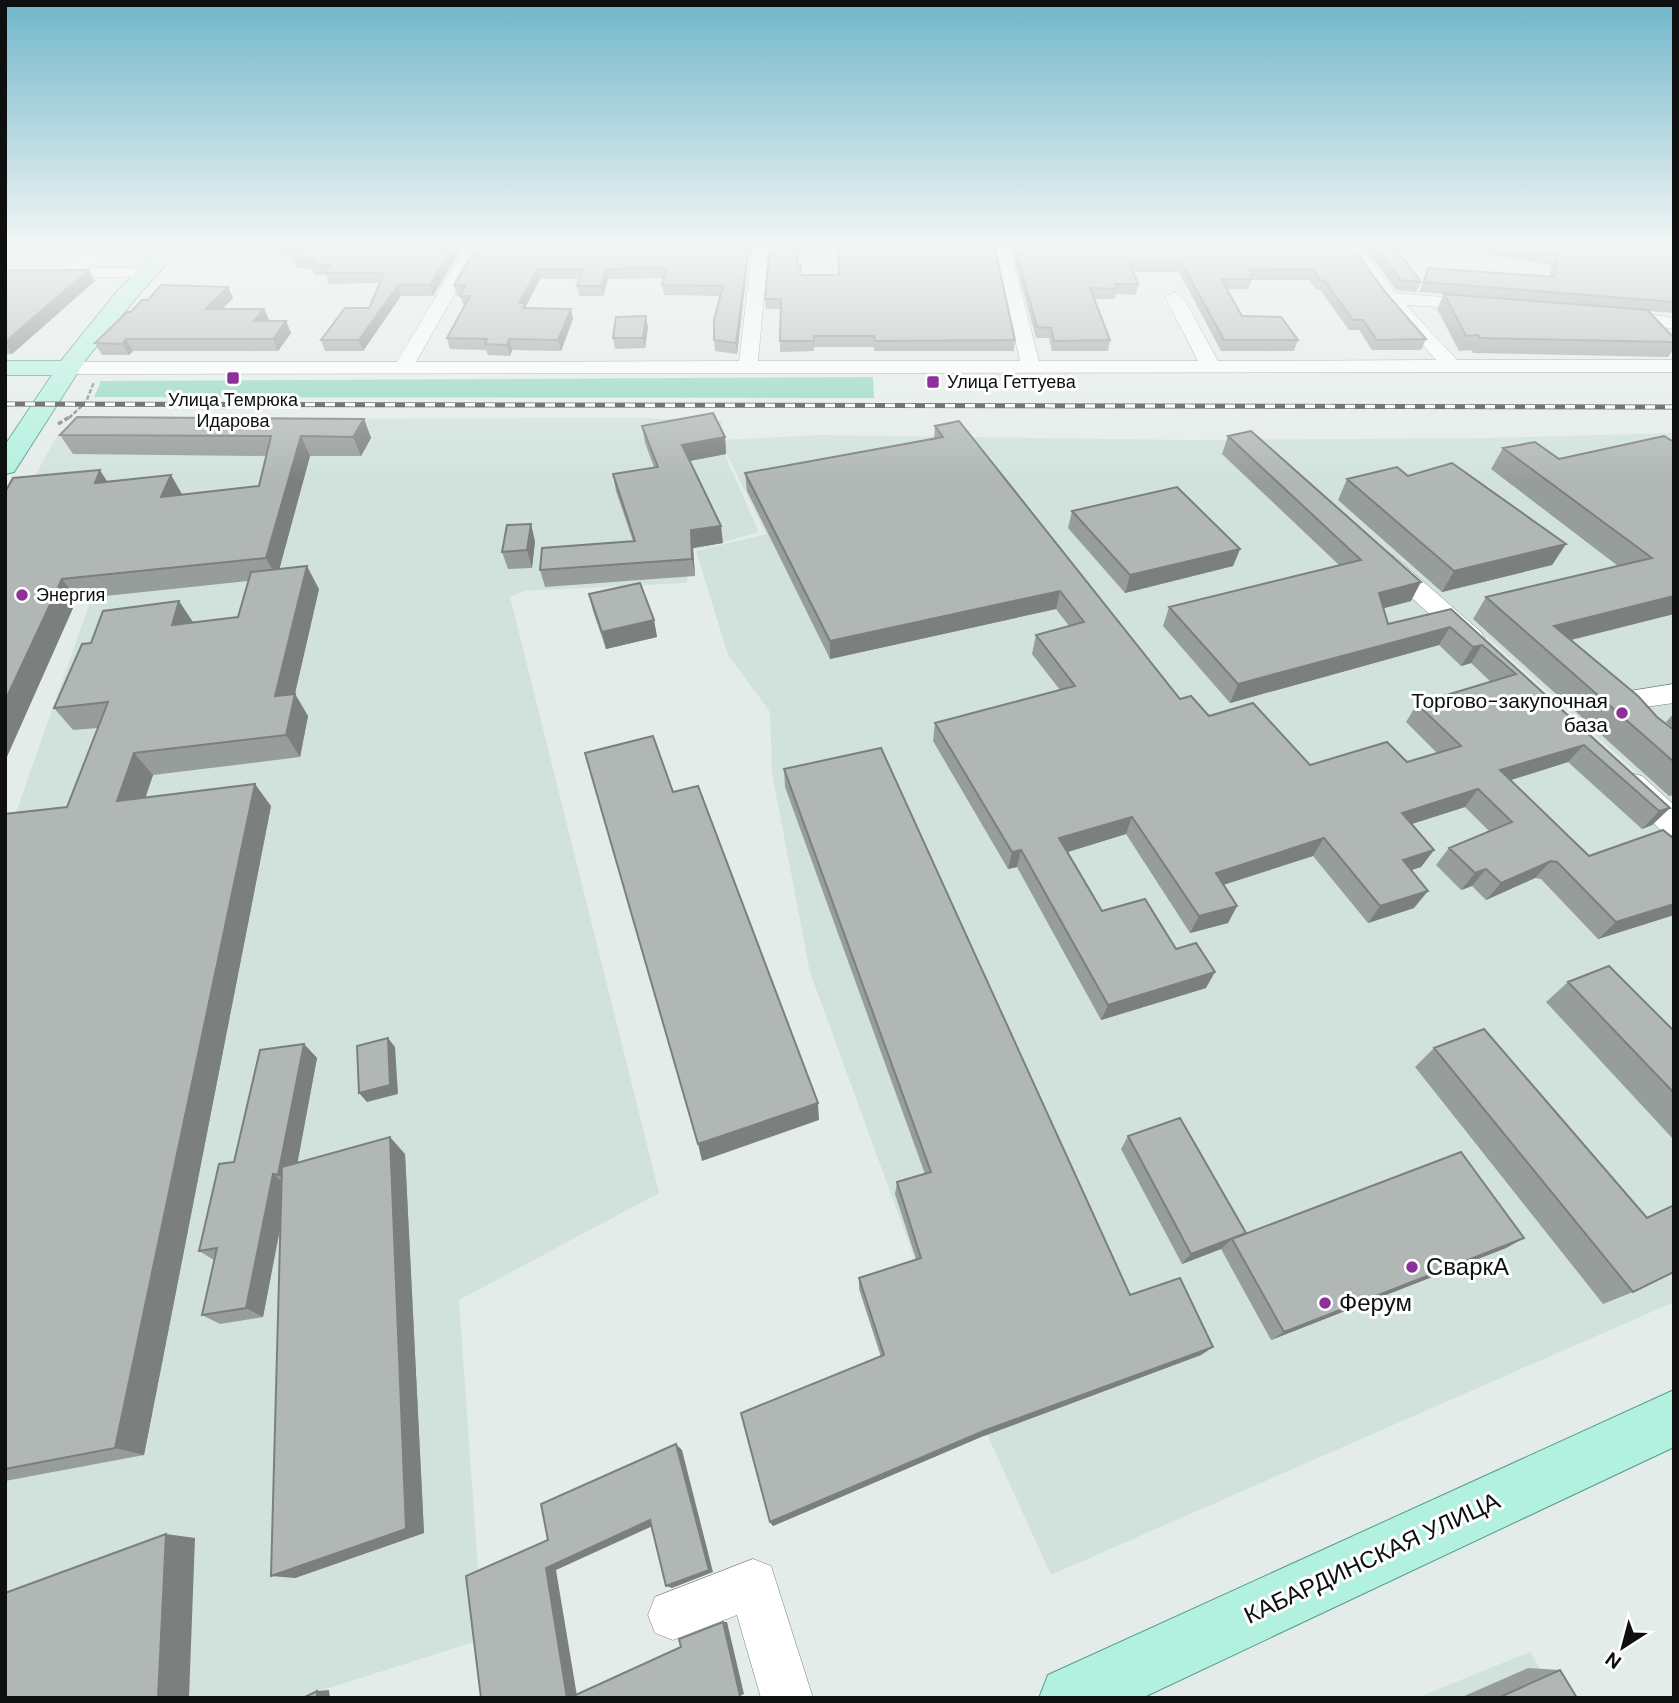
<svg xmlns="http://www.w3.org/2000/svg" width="1679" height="1703" font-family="'DM Sans',sans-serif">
  <rect width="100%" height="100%" fill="#e4ece9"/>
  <path fill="#d1e2dc" d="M 641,418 L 723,421 L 717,437 L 759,532 L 692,551 L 687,583 L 524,591 L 510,597 L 659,1193 L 459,1300 L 483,1639 L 298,1698 L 5,1698 L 5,820 L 14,818 L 102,568 L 31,483 L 58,434 L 75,419 Z
    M 1674,433 L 1674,807 L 1466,618 L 1447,622 L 1674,829 L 1674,1302 L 1051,1575 L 943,1337 L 810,972 L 772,774 L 770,712 L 728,655 L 696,551 L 766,534 L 720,440 L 820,435 L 1190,440 L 1490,438 Z
    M 1530,1652 L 1556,1698 L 1416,1698 Z"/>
  <path fill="#8bd5be" d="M 873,377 L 874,398 L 94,397 L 101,381 Z"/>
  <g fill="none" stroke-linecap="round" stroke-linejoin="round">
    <defs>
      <path id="minor" d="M 97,244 L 114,244 L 88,268 L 131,268 L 137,269 L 140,273 L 137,277 L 5,277 L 5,267 L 67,267 Z
        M 467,244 L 483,244 L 416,362 L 739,361 L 753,244 L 769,244 L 758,361 L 1020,361 L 993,244 L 1009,244 L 1039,361 L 1198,361 L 1165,297 L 1174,292 L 1183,297 L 1218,361 L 1436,360 L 1384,302 L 1343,244 L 1359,244 L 1395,293 L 1489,301 L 1492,305 L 1483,310 L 1406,305 L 1457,360 L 1674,360 L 1674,372 L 69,374 L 59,368 L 69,362 L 397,362 Z
        M 1615,309 L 1674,318 L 1674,329 L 1609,318 L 1606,314 L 1609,310 Z
        M 1385,554 L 1394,556 L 1481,632 L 1485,638 L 1481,644 L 1472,647 L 1463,644 L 1376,566 L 1373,561 L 1376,556 Z
        M 1674,684 L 1674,703 L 1645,707 L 1674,732 L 1674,758 C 1651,751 1624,726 1615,703 L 1624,692 Z
        M 1631,773 L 1642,776 L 1674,805 L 1674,836 L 1663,832 L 1620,792 L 1616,784 L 1620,776 Z
        M 753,1559 L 771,1566 L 813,1698 L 761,1698 L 737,1615 L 673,1640 L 655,1633 L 648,1615 L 655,1597 Z"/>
      <path id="major" d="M 163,244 L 184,244 L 135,299 L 87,358 L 14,472 L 5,474 L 5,445 L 52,375 L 5,375 L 5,361 L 61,361 L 119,289 Z
        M 1674,1390 L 1674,1447 L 1142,1698 L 1039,1698 L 1048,1675 Z"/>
    </defs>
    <use href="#minor" stroke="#79817e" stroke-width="1"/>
    <use href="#major" stroke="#569c89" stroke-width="2"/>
    <path stroke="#7b817f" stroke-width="2.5" stroke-dasharray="4.5 2" stroke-linecap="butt" d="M 69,418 L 86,402 L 94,382"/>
    <path stroke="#7b817f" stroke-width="3.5" stroke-dasharray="5 2.5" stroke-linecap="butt" d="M 58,424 L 71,416"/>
    <use href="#minor" fill="#fff" fill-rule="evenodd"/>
    <use href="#major" fill="#b2f1df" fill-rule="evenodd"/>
    <defs>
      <path id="rail" d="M 5,404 L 1674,407"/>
    </defs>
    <use href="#rail" stroke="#353937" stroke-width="5"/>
    <use href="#rail" stroke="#fff" stroke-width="3.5" stroke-dasharray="10" stroke-linecap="butt"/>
  </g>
  <path fill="#979d9b" d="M 209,244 L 464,244 L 433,296 L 401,296 L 363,351 L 325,351 L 321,340 L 369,308 L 380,283 L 329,284 L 326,275 L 314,275 L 312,269 L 297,268 L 293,258 L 297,255 L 213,253 Z
    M 478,244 L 752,244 L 750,244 L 737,354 L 715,351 L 714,340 L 720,296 L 664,295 L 662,285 L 664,278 L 608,279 L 603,296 L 579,296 L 577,286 L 579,279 L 540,279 L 526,306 L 526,308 L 571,309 L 573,319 L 561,351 L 512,350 L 510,356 L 488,355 L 486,350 L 450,349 L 447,338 L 464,306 L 460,296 L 457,296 L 454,285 Z
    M 800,244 L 798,265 L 801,275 L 1015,340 L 1014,351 L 874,351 L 874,347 L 814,347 L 814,351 L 780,352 L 781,309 L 766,309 L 765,299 Z
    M 1010,244 L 1350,244 L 1386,293 L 1426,339 L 1421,350 L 1372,350 L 1359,330 L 1349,330 L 1320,290 L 1317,290 L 1309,280 L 1252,280 L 1248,289 L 1227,289 L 1242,316 L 1298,340 L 1294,351 L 1221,351 L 1179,272 L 1133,272 L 1138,284 L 1136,295 L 1116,294 L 1115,299 L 1094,299 L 1110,340 L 1108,351 L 1052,351 L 1049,338 L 1036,338 Z
    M 1362,244 L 1392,244 L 1421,282 L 1416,292 L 1396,290 Z
    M 1434,244 L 1671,244 L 1674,245 L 1674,313 L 1648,311 L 1674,338 L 1674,349 L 1668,357 L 1473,353 L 1471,350 L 1459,351 L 1437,309 L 1444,294 L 1530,301 L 1419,292 L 1428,268 L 1550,277 L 1551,265 L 1434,245 Z
    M 5,270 L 95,281 L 12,354 L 5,354 Z
    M 228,287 L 233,298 L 222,309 L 264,309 L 269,320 L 268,321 L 286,321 L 291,333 L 278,351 L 133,351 L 129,355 L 102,355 L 95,343 L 131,312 L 148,300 Z
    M 648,327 L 645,348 L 615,349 L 613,338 Z
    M 364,419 L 371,438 L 361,456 L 310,456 L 279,569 L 319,589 L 295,694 L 308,716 L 300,757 L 153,775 L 145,797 L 271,806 L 144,1455 L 5,1481 L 5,814 L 67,807 L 98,728 L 73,730 L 54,708 L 91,643 L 179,601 L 193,622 L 238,617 L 248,581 L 77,599 L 5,761 L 5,492 L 107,481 L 182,494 L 182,495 L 259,486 L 267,456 L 73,454 L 60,435 Z
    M 642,426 L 725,437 L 726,454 L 690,461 L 723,543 L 693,548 L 695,576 L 545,587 L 540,570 L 633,541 L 616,491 L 613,474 L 654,467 L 645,443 Z
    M 935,426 L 1180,699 L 1209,716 L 1310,765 L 1407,762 L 1437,753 L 1406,722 L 1417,704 L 1491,682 L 1471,663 L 1461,666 L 1439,645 L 1230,703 L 1163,626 L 1169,607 L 1339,565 L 1222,454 L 1228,436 L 1411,601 L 1383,608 L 1388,624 L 1451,609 L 1670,808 L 1652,825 L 1642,829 L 1568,762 L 1510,780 L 1589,856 L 1674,839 L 1674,915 L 1598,939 L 1541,879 L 1535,878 L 1486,900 L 1472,886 L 1461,890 L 1436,865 L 1449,848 L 1489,831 L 1465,807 L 1411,824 L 1434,850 L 1421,867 L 1411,870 L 1414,908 L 1368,923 L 1313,856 L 1223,885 L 1237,906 L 1228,923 L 1190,933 L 1126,834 L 1067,852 L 1102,911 L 1176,949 L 1206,988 L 1101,1020 L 1017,867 L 1008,869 L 933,741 L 935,723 L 1060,690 L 1032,654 L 1036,635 L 1069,626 L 1056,609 L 830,659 L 747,491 L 745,473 L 934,439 Z
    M 1664,436 L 1674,614 L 1570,640 L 1657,717 L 1674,730 L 1674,795 L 1669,796 L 1473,619 L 1486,597 L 1618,566 L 1491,469 L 1503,448 L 1559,459 Z
    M 1408,476 L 1566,544 L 1552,565 L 1442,592 L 1338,500 L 1347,479 Z
    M 1072,511 L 1240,549 L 1233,566 L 1125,593 L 1068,528 Z
    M 535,541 L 532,568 L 508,569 L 502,552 Z
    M 589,594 L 654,620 L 657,637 L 606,649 L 593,611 Z
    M 1674,713 L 1674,729 L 1666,722 Z
    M 784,769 L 1130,1295 L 1213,1347 L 1201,1355 L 981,1437 L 773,1526 L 770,1522 L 881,1357 L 859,1289 L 859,1278 L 916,1259 L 895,1194 L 897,1182 L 925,1174 L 785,787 Z
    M 1568,982 L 1674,1031 L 1674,1140 L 1546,1002 Z
    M 304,1044 L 317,1058 L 297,1163 L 405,1154 L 424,1533 L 295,1578 L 281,1225 L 263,1317 L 220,1324 L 202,1315 L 214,1260 L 199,1251 Z
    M 1434,1048 L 1633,1292 L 1603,1304 L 1415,1067 Z
    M 1128,1136 L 1246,1233 L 1524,1238 L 1506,1248 L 1271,1340 L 1221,1249 L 1182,1264 L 1121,1149 Z
    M 1528,1668 L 1560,1670 L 1577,1698 L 1462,1697 Z"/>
  <path fill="#7b807e" d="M 5,244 L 19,244 L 5,255 Z
    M 456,244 L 464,244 L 433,296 L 430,285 Z
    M 749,244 L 752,244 L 750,244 L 737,354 L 736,343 Z
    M 799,244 L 800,244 L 796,275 L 796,265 Z
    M 538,269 L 540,279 L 526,306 L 528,314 L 519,303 Z
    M 606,269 L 608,279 L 603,296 L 601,286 Z
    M 89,270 L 95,281 L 12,354 L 5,342 Z
    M 398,285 L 401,296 L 363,351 L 359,340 Z
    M 228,287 L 233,298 L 211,321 L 206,309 Z
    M 264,309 L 269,320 L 259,333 L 254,321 Z
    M 571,309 L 573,319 L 561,351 L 558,340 Z
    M 646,316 L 648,327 L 645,348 L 643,338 Z
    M 286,321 L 291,333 L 278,351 L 273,339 Z
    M 126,339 L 133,351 L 129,355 L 122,344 Z
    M 509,339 L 512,350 L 510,356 L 507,345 Z
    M 364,419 L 371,438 L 361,456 L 353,437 Z
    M 301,436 L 310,456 L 277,578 L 266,558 Z
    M 725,437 L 726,454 L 684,462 L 682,445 Z
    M 100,470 L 112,489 L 95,483 Z
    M 171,475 L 182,494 L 173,517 L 161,497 Z
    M 531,524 L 535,541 L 532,568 L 527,550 Z
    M 721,526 L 723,543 L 693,548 L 695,576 L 692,559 L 691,530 Z
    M 1566,544 L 1552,565 L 1442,592 L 1454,571 Z
    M 1240,549 L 1233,566 L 1125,593 L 1130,575 Z
    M 307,566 L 319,589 L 289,719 L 275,696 Z
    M 62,579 L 77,599 L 5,761 L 5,701 Z
    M 1421,582 L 1411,601 L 1370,612 L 1379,593 Z
    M 1060,591 L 1056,609 L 830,659 L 830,641 Z
    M 1674,596 L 1674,614 L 1543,647 L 1554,626 Z
    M 179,601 L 194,624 L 172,625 Z
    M 654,620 L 657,637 L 606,649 L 602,632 Z
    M 1450,627 L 1439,645 L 1230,703 L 1238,684 Z
    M 1482,645 L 1471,663 L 1461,666 L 1473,647 Z
    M 295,694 L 308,716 L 300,757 L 286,735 Z
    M 1584,745 L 1568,762 L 1486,788 L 1500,770 Z
    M 134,753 L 153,775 L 137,823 L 117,801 Z
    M 255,784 L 271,806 L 144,1455 L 115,1448 Z
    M 1478,789 L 1465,807 L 1390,831 L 1402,813 Z
    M 1670,808 L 1652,825 L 1642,829 L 1659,811 Z
    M 1132,817 L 1126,834 L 1055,856 L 1059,838 Z
    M 1324,838 L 1313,856 L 1207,890 L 1216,873 Z
    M 1021,850 L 1017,867 L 1008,869 L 1012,852 Z
    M 1434,850 L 1421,867 L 1390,877 L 1403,860 Z
    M 1551,861 L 1535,878 L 1486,900 L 1501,883 Z
    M 1486,869 L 1472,886 L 1461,890 L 1475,873 Z
    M 1428,891 L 1414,908 L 1368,923 L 1380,906 Z
    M 1674,904 L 1674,915 L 1598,939 L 1616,922 Z
    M 1237,906 L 1228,923 L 1190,933 L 1199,916 Z
    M 1215,972 L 1206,988 L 1101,1020 L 1108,1005 Z
    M 388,1038 L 395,1047 L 398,1094 L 367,1102 L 359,1093 Z
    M 304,1044 L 317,1058 L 293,1187 L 278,1175 Z
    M 818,1103 L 819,1120 L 702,1161 L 698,1144 Z
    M 390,1137 L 405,1154 L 424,1533 L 295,1578 L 271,1576 Z
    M 273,1174 L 288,1186 L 263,1317 L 246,1308 Z
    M 1524,1238 L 1506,1248 L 1271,1340 L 1284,1332 Z
    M 1232,1239 L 1221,1249 L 1182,1264 L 1191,1254 Z
    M 1213,1347 L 1201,1355 L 981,1437 L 773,1526 L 770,1522 L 986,1430 Z
    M 676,1444 L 682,1450 L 713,1572 L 672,1588 L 666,1586 Z
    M 650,1520 L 657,1524 L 556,1570 L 577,1696 L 567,1698 L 546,1568 Z
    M 166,1534 L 195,1538 L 189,1698 L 158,1698 Z
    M 723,1622 L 727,1622 L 744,1694 L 740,1696 Z
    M 329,1690 L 330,1698 L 317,1698 L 317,1691 Z"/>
  <path fill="#b0b7b4" stroke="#7b807e" stroke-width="2" d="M 222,244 L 456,244 L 430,285 L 398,285 L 359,340 L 321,340 L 345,308 L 369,308 L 384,273 L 325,273 L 330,265 L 311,265 L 316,259 L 293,258 L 305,245 Z
    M 478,244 L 749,244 L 736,343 L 714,340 L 714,320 L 723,286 L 662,285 L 667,268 L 606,269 L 601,286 L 577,286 L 583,269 L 538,269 L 519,303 L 525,303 L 523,308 L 571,309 L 558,340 L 509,339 L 507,345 L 485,344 L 487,339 L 447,338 L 470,296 L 460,296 L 466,285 L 454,285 Z
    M 770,244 L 799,244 L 796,265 L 801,265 L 800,275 L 839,275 L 838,244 L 994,244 L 1015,340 L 875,341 L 874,336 L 814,336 L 814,341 L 780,341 L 781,299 L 765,299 Z
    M 1014,244 L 1350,244 L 1386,293 L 1426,339 L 1377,340 L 1363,320 L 1353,320 L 1324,280 L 1320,280 L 1313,269 L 1250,270 L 1253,275 L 1249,275 L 1251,279 L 1221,279 L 1242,316 L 1281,317 L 1298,340 L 1224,340 L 1181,262 L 1129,262 L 1138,284 L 1116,284 L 1117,289 L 1090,288 L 1110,340 L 1054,341 L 1051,328 L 1037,327 Z
    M 1373,244 L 1392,244 L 1421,282 L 1401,280 Z
    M 1491,244 L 1671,244 L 1674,245 L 1674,302 L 1424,282 L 1428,268 L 1554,277 L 1557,255 Z
    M 5,270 L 89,270 L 5,342 Z
    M 161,285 L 228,287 L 206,309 L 264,309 L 254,321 L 286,321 L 273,339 L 126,339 L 122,344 L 95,343 L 127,312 L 131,312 L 142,300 L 148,300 Z
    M 1444,294 L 1647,310 L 1674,338 L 1674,342 L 1480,338 L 1478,335 L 1466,336 Z
    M 646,316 L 643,338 L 613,338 L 616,317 Z
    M 713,413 L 725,437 L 682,445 L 721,526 L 691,530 L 692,559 L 540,570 L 542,548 L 635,541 L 613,474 L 658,467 L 642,426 Z
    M 77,417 L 364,419 L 353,437 L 301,436 L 266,558 L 62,579 L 5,701 L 5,492 L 13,478 L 100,470 L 95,483 L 171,475 L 161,497 L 259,486 L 271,436 L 60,435 Z
    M 959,421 L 1180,699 L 1191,696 L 1209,716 L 1253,703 L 1310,765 L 1387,742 L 1407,762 L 1461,746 L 1417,704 L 1516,674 L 1482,645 L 1473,647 L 1450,627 L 1238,684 L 1169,607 L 1361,560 L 1228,436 L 1251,431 L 1421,582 L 1379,593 L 1388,624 L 1451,609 L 1670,808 L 1659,811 L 1584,745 L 1500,770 L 1589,856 L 1663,830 L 1674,839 L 1674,904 L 1616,922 L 1557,862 L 1551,861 L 1501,883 L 1486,869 L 1475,873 L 1449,848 L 1512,822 L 1478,789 L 1402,813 L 1434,850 L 1403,860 L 1428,891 L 1380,906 L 1324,838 L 1216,873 L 1237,906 L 1199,916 L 1132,817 L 1059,838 L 1102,911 L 1145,899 L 1176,949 L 1196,943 L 1215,972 L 1108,1005 L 1021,850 L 1012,852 L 935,723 L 1075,686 L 1036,635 L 1084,622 L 1060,591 L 830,641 L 745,473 L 943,437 L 935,426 Z
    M 1664,436 L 1674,442 L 1674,596 L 1554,626 L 1638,696 L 1657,717 L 1674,730 L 1674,762 L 1486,597 L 1652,558 L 1503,448 L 1535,442 L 1559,459 Z
    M 1452,463 L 1566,544 L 1454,571 L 1347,479 L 1397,467 L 1408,476 Z
    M 1177,487 L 1240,549 L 1130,575 L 1072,511 Z
    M 531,524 L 527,550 L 502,552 L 507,525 Z
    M 307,566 L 275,696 L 295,694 L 286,735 L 134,753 L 117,801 L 255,784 L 115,1448 L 5,1469 L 5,814 L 67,807 L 108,702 L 54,708 L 82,644 L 91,643 L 103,611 L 179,601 L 172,625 L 238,617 L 251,572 Z
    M 640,583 L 654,620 L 602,632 L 589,594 Z
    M 653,736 L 673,792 L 698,786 L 818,1103 L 698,1144 L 585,753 Z
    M 881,748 L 1130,1295 L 1180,1278 L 1213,1347 L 986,1430 L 770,1522 L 741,1413 L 884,1355 L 859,1278 L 921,1258 L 897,1182 L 931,1172 L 784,769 Z
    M 1609,966 L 1674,1031 L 1674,1093 L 1568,982 Z
    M 1484,1029 L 1647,1218 L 1674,1205 L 1674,1272 L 1633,1292 L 1434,1048 Z
    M 388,1038 L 390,1085 L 359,1093 L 357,1046 Z
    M 304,1044 L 278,1175 L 273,1174 L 246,1308 L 202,1315 L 217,1248 L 199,1251 L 219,1164 L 234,1162 L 260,1050 Z
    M 1180,1118 L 1246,1233 L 1191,1254 L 1128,1136 Z
    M 390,1137 L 406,1529 L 271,1576 L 282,1167 Z
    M 1461,1152 L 1524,1238 L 1284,1332 L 1232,1239 Z
    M 676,1444 L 709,1570 L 666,1586 L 650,1520 L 546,1568 L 567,1698 L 481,1698 L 466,1576 L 548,1540 L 541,1504 Z
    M 166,1534 L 158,1698 L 5,1698 L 5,1593 Z
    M 723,1622 L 740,1696 L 737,1698 L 569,1698 L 681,1647 L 679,1639 Z
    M 1560,1670 L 1577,1698 L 1498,1698 Z
    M 317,1691 L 317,1698 L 303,1698 Z"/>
  <linearGradient id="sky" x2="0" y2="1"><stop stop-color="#70b6ca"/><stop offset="0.51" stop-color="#f3f6f5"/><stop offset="1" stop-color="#f3f6f5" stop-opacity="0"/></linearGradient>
  <rect width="1679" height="482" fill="url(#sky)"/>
  <g fill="#8e309a" stroke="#fff" stroke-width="2.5">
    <rect x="226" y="371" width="14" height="14" rx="3.5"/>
    <rect x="926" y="375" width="14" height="14" rx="3.5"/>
    <circle cx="22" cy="595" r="7"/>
    <circle cx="1622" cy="713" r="7"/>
    <circle cx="1412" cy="1267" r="7"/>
    <circle cx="1325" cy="1303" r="7"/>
  </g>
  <g text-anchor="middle" stroke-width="6" stroke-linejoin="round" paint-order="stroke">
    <g font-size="18" fill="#0d100f" stroke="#fff" text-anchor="start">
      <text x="947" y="388">Улица Геттуева</text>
      <text x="233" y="406" text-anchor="middle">Улица Темрюка<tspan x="233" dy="21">Идарова</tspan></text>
      <text x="36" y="601">Энергия</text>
    </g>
    <g font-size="21" fill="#0d100f" stroke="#fff" text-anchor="end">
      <text x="1608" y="708">Торгово-закупочная<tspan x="1608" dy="24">база</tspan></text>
    </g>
    <g font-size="24" fill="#0d100f" stroke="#fff" text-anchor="start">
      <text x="1426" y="1275">СваркА</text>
      <text x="1339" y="1311">Ферум</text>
    </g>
    <g font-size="24" fill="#0d100f" stroke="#fff">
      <text transform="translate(1372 1558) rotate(-25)" y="8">КАБАРДИНСКАЯ УЛИЦА</text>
    </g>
  </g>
  <rect width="1679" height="1703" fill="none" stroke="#0d100f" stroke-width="14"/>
  <g transform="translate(1623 1647) rotate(216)" stroke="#ffffff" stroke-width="5" paint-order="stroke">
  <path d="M0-5L12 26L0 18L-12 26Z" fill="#0d100f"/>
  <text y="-10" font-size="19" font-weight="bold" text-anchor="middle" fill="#0d100f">N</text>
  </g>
</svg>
